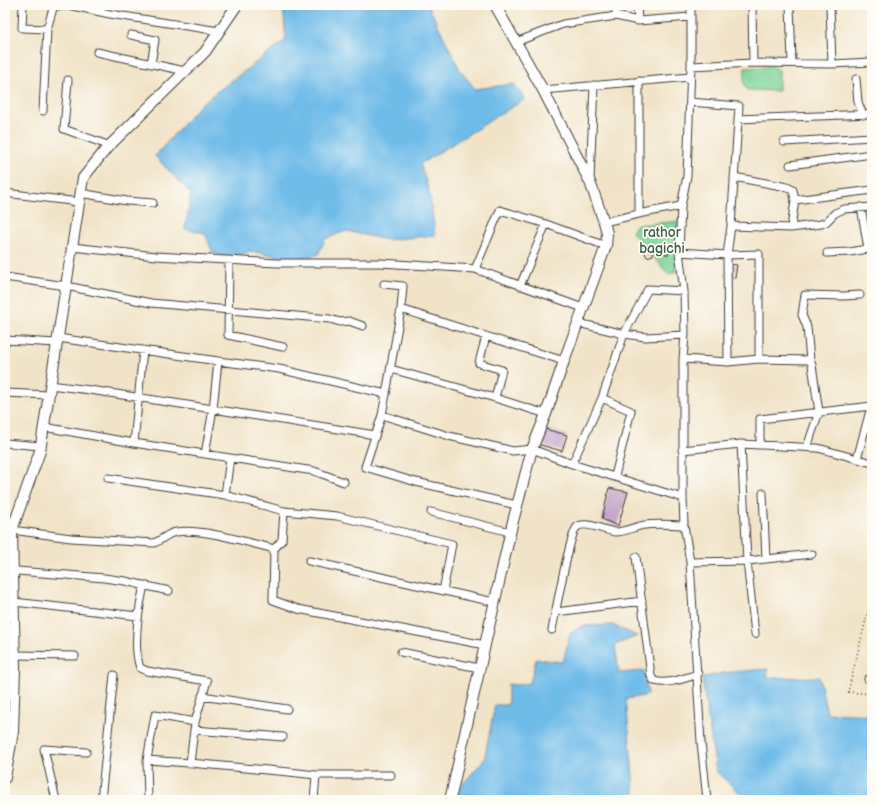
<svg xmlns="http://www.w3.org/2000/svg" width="877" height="805" font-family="'Balsamiq Sans',sans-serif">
  <rect width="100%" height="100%" fill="#fdfcf7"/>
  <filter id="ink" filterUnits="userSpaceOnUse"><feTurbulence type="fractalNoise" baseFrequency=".025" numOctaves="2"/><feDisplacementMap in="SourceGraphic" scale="8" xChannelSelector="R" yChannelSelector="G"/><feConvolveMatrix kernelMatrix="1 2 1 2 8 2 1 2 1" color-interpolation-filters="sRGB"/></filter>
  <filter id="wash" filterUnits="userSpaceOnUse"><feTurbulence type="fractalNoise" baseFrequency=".012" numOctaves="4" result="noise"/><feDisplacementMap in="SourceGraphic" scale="16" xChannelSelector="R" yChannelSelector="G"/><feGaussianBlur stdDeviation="0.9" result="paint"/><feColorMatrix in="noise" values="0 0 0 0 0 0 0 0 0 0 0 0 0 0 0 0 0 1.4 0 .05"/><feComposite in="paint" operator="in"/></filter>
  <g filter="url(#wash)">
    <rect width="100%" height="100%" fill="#f1e3c7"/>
    <path fill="#7bd399" stroke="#4c785a" d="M 771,66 L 779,70 L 779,91 L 747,90 L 744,83 L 745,68 Z
      M 683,221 L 675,272 L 668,274 L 632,232 L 636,225 Z"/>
    <path fill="#70bce9" stroke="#466c82" d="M 283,5 L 428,5 L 460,70 L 475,89 L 514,84 L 525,99 L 420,164 L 429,190 L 435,235 L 387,240 L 346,231 L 325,239 L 318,255 L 292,259 L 250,251 L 231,258 L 213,253 L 205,233 L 185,229 L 191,194 L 155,156 L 202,103 L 286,40 Z
      M 612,625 L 637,636 L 615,645 L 619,673 L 644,671 L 648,695 L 626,699 L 635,800 L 637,800 L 489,800 L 489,796 L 454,794 L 484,760 L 495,705 L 508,705 L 508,684 L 517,685 L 530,683 L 536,659 L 563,662 L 570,634 L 581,626 Z
      M 767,669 L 768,678 L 819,677 L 827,713 L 872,715 L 872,800 L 747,800 L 716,771 L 702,678 L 722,673 Z"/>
    <g id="blocks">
      <path fill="#c7a8cb" d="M 653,246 L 653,255 L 647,257 L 643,249 Z
        M 665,247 L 670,248 L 669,254 L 665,254 Z
        M 729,264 L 737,265 L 735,278 L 728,277 Z
        M 541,428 L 567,435 L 562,451 L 537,444 Z
        M 609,488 L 628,492 L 618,526 L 602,519 Z"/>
    </g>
  </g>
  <g filter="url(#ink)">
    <use href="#blocks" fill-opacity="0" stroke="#3c3a36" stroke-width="1"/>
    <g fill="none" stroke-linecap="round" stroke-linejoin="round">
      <defs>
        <path id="street" d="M 23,5 L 22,28 L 47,29 L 54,5
          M 637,5 L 638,21 L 691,17
          M 752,5 L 753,63 L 832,64 L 872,62
          M 790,5 L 792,63
          M 830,5 L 832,64
          M 54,6 L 73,6 L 110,14 L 219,31
          M 616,16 L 638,21
          M 131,35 L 155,40 L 151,64
          M 516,42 L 563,24 L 616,16 L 616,5
          M 97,52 L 185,71
          M 691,66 L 753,63
          M 856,79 L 858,102 L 863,115
          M 68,80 L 64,129 L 110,146
          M 639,81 L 639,214
          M 543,90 L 690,77
          M 690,102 L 739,106 L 731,226 L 727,255 L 728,362
          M 43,111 L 47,29
          M 738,119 L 872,114
          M 784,142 L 872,137
          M 790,165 L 872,154
          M 734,177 L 787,187 L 793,190 L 795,200 L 791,228 L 821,224 L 826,222 L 835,213 L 844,209 L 872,207
          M 590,180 L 594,85
          M 5,193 L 79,202
          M 80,193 L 127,201 L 153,203
          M 795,200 L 872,190
          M 861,207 L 868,249
          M 604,222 L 643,213 L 681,206 L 687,176 L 691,66 L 691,5
          M 731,226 L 791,228
          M 72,247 L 156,256 L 277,263 L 381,263 L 475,269 L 583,308
          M 679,252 L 681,206
          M 827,253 L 850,252 L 872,248
          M 229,260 L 228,335 L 283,347
          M 475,269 L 500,210 L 546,224 L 606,246
          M 5,277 L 66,286 L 151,303 L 330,319 L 340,322 L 349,321 L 363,326
          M 384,284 L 403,286 L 401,309 L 564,361
          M 520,286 L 546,224
          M 578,323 L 624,334 L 646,337 L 685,335
          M 486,336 L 479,363 L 502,370 L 495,398
          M 58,338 L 218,361 L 213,409 L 375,435
          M 5,340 L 57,343
          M 143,350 L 134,443 L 314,471 L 344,482
          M 683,359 L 728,362 L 759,359 L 810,360
          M 218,361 L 279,369 L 386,394 L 401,309
          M 391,369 L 495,398 L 546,414
          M 50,385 L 90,390 L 213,409 L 205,454
          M 5,393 L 49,395
          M 386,394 L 382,415 L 365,467 L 416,482 L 517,505
          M 602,398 L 631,411 L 615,476
          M 382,415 L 449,436 L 513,451 L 532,449 L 572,464 L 683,498
          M 44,427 L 134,443
          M 5,443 L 41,446
          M 741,444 L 747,561 L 755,634
          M 760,445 L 760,419 L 872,406
          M 807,447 L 819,412 L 812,365 L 810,360 L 807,327 L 802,315 L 805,295 L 844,296 L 860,295
          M 682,450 L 741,444 L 818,448 L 872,463
          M 857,459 L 871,407
          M 572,464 L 602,398 L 624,334 L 648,289 L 684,291
          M 108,478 L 225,495 L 230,458
          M 763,493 L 766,559
          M 225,495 L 284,511 L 337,516 L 452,544 L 443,591
          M 284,511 L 282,540 L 274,549 L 273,600 L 298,609 L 485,645
          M 431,512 L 510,532
          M 12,530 L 71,538 L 154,543 C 162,540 168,533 176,532 C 202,528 247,542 274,549
          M 636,557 L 651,676 L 654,681 C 668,685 685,678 698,674
          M 309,561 L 494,602
          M 690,562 L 747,561 L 812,554
          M 5,570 L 104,578 L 125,581 L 169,591
          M 144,585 C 139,608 132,645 140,668 L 147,671 L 207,681 L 195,722 L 155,715 L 147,760 L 148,800
          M 14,602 L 138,616
          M 556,612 L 642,601
          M 552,630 C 555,616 570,532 577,527 C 585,520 605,531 615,532 C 626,532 635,526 645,525 C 657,523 672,525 684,525
          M 401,652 L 479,668
          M 15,655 L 75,656
          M 5,668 L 15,668
          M 868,679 L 872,680
          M 202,696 L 287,709
          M 195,725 L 194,730 L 283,737
          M 194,730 L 190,763 L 289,772 L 316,775 L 391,775
          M 147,760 L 190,763
          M 56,800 L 44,749 L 86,752
          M 101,800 L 114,675
          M 314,800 L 316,775
          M 707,800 L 701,742 L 690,562 L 684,525 L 683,498 L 683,359 L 685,335 L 684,291 L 679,252 L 727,255 L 759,254 L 759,359"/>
        <path id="secondary" d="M 5,778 L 13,732 L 15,668 L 12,530 L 40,451 L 83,178 L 107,148 L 205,52 L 237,5
          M 450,800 L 512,525 L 532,449 L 546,414 L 564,361 L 606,246 L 607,233 L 604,222 L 590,182 L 543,90 L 495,5"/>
      </defs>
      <use href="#street" stroke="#3c3a36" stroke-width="9"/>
      <use href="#secondary" stroke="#3c3a36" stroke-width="12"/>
      <path stroke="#3c3a36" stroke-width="1.5" stroke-dasharray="1 3" stroke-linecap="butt" d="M 872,595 L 848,692 L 872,694"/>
      <use href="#street" stroke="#fff" stroke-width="7"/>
      <use href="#secondary" stroke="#fff" stroke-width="10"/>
    </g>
  </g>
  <g text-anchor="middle" stroke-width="3.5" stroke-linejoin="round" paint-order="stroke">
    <g font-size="14" fill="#3d5c48" stroke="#fdfcf7">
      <text x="662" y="237">rathor<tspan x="662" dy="16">bagichi</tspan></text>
    </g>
  </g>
  <rect width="877" height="805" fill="none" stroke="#fdfcf7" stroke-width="20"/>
</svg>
